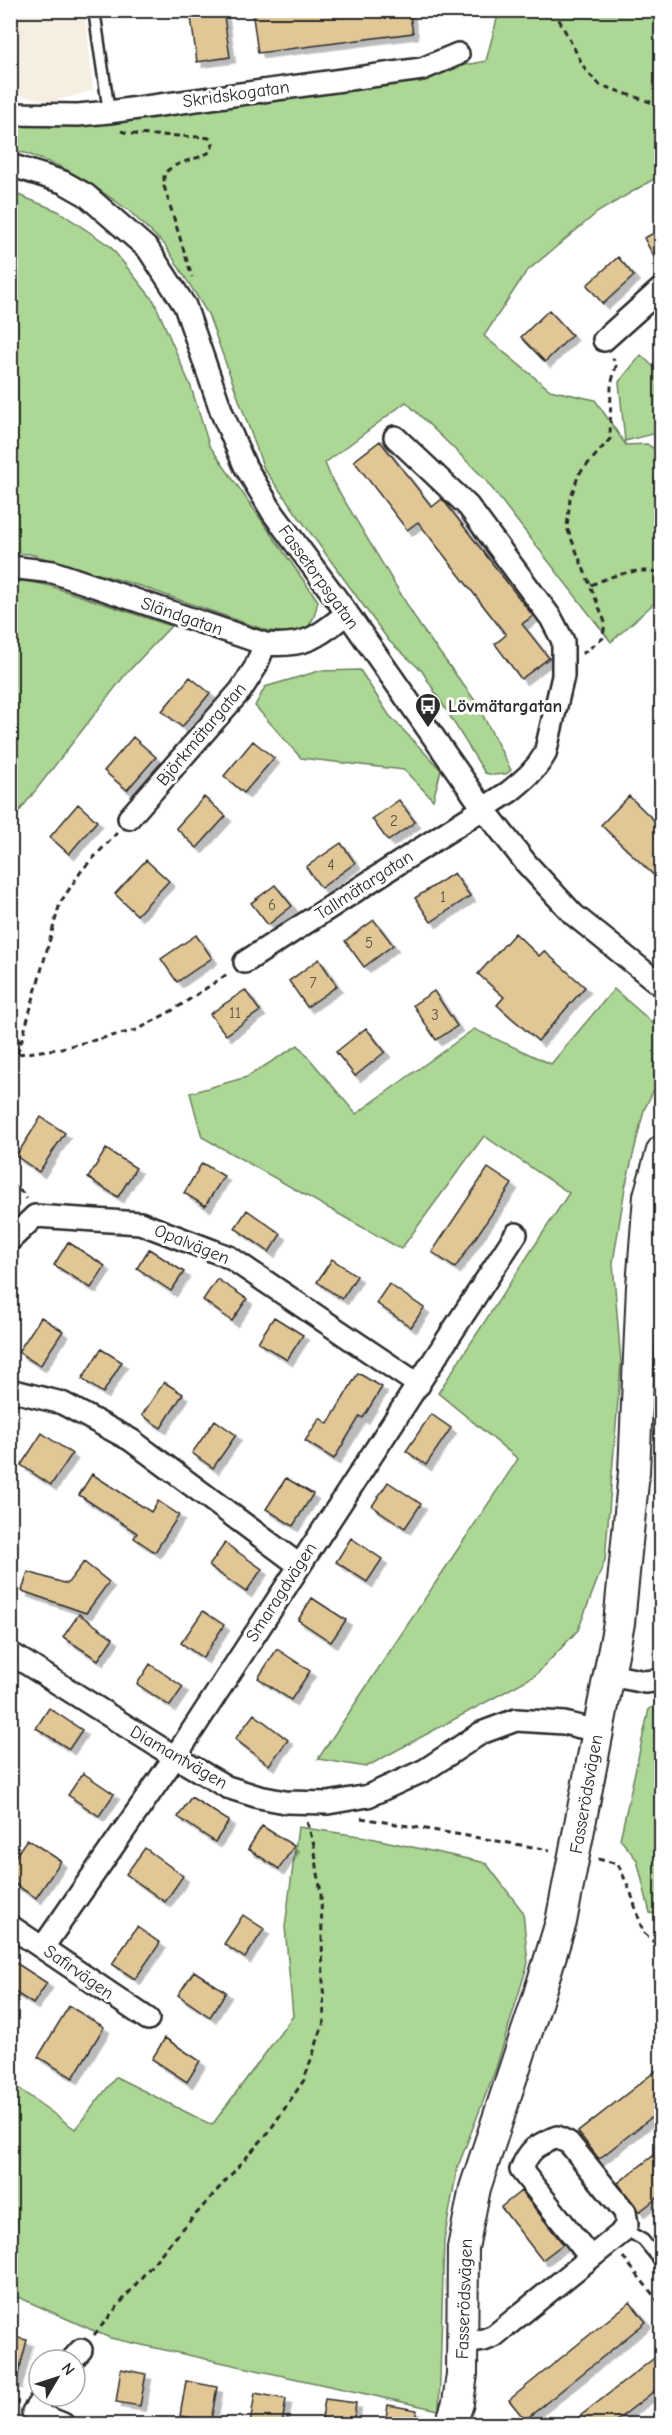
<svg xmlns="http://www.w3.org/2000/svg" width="672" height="2435" font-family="'Comic Neue',sans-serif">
  <defs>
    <filter id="shadow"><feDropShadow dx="5.5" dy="5.5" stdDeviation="0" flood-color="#0004"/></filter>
  </defs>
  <rect width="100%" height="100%" fill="#fff"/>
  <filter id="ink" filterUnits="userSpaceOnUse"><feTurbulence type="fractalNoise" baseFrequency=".0167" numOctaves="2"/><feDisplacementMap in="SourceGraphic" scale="12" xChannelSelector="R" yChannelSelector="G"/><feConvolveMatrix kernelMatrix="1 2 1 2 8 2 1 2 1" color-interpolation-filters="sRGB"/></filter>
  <g filter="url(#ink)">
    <path fill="#f6eee0" d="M 11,10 L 85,11 L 93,90 L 52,102 L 11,93 Z"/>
    <path fill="#acd795" stroke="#6c8160" stroke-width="1.5" d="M 499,11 L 661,11 L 661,178 L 652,180 L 598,212 L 526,272 L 484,336 L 550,390 L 595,400 L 626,445 L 647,444 L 661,454 L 661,597 L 611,642 L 483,477 L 406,402 L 325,463 L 332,480 L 420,626 L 476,702 L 511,770 L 506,774 L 493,775 L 485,773 L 422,671 L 389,641 L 264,469 L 208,314 L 165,245 L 128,210 L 88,182 L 61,167 L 25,153 L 11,151 L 10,120 L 96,125 L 344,89 L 486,61 Z
      M 11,192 L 58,211 L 110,246 L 154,301 L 191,387 L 209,445 L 318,601 L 314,617 L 307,629 L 292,633 L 268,631 L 140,586 L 30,554 L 11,553 Z
      M 641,355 L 661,374 L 661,432 L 625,441 L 619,382 Z
      M 11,579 L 47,585 L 171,626 L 125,675 L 11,822 Z
      M 360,670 L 389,715 L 441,770 L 433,800 L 404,770 L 301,758 L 255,706 L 265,687 L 319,671 Z
      M 614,989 L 661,1030 L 661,1075 L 644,1110 L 625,1188 L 613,1263 L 621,1363 L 605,1560 L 578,1630 L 536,1675 L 366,1767 L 318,1759 L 518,1459 L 438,1393 L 569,1193 L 484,1136 L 401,1249 L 202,1137 L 190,1093 L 247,1077 L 298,1045 L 356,1114 L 474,1029 L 551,1064 Z
      M 661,1703 L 662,1915 L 661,1915 L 650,1913 L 637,1860 L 620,1839 L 649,1709 Z
      M 298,1827 L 366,1837 L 486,1863 L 523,1912 L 528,1963 L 496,2068 L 457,2169 L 444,2241 L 439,2410 L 110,2338 L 11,2294 L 11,2083 L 75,2129 L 116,2077 L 212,2125 L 293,2016 L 285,1927 Z"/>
    <path fill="#e1c696" stroke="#2b2b2b" stroke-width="1.5" filter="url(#shadow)" d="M 190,10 L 223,10 L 230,57 L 197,62 Z
      M 252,10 L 409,10 L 413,33 L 258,53 Z
      M 662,229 L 662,272 L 644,238 Z
      M 618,257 L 634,276 L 603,304 L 587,285 Z
      M 549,310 L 572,335 L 545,362 L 521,337 Z
      M 380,441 L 432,507 L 442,499 L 444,501 L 533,616 L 522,624 L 549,658 L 521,679 L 495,644 L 506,635 L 418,522 L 407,530 L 354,461 Z
      M 190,677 L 210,693 L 182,727 L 162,711 Z
      M 133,737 L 156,757 L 127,790 L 104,771 Z
      M 253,741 L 274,758 L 244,793 L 224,776 Z
      M 629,796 L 662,828 L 662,883 L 601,825 Z
      M 204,797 L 226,816 L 197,848 L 176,828 Z
      M 399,800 L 415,822 L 388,841 L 372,819 Z
      M 78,804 L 97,821 L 69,854 L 50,837 Z
      M 341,843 L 355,863 L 321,888 L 306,867 Z
      M 146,860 L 169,881 L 137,915 L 115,894 Z
      M 454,873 L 470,896 L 431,922 L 415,898 Z
      M 275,885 L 292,906 L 268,925 L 251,903 Z
      M 374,920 L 393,945 L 364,967 L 345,941 Z
      M 515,933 L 539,956 L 544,951 L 585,987 L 538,1041 L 497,1005 L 504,997 L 478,974 Z
      M 196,935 L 212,958 L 177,982 L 161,959 Z
      M 319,959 L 337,986 L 307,1007 L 289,981 Z
      M 245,990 L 260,1011 L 226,1035 L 210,1014 Z
      M 434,991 L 457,1026 L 436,1040 L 413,1005 Z
      M 366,1028 L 385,1052 L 355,1076 L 336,1052 Z
      M 41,1117 L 65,1133 L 39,1172 L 16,1156 Z
      M 106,1149 L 136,1168 L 118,1197 L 88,1178 Z
      M 202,1163 L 224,1176 L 205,1206 L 184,1193 Z
      M 488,1168 L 512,1184 L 455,1268 L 432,1252 Z
      M 247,1210 L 281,1234 L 269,1252 L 235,1228 Z
      M 68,1242 L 105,1266 L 91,1288 L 54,1265 Z
      M 149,1249 L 184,1272 L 171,1291 L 137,1268 Z
      M 332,1259 L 357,1276 L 342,1299 L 317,1282 Z
      M 217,1279 L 247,1299 L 232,1321 L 203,1300 Z
      M 389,1284 L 424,1308 L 411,1327 L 376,1303 Z
      M 41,1317 L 63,1331 L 40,1366 L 18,1352 Z
      M 274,1317 L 303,1335 L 287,1360 L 258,1342 Z
      M 101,1349 L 122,1362 L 103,1393 L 82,1379 Z
      M 358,1373 L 382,1387 L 363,1418 L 360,1416 L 334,1459 L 305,1441 L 320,1418 L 328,1424 Z
      M 164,1382 L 183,1394 L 161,1428 L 142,1415 Z
      M 431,1414 L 451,1428 L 426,1465 L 406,1451 Z
      M 215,1420 L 236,1435 L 213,1468 L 192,1453 Z
      M 42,1433 L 72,1454 L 51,1485 L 21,1465 Z
      M 92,1474 L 151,1512 L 158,1501 L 179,1515 L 155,1552 L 134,1538 L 137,1533 L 79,1495 Z
      M 286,1478 L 313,1494 L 293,1526 L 266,1509 Z
      M 388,1482 L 421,1504 L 405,1528 L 372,1506 Z
      M 351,1538 L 382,1559 L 367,1582 L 336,1562 Z
      M 225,1543 L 262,1569 L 246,1592 L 209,1566 Z
      M 84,1562 L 109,1582 L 86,1613 L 22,1591 L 28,1572 L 67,1584 Z
      M 312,1598 L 346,1620 L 331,1642 L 298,1620 Z
      M 203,1611 L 224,1625 L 203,1658 L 181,1643 Z
      M 79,1614 L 113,1638 L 98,1660 L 63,1637 Z
      M 277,1649 L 310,1671 L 291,1700 L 258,1678 Z
      M 150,1664 L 183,1687 L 170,1706 L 137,1684 Z
      M 49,1708 L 82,1730 L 69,1749 L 36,1728 Z
      M 254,1714 L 288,1740 L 269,1765 L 235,1739 Z
      M 83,1773 L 114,1794 L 99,1816 L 68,1795 Z
      M 191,1797 L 229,1821 L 215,1842 L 178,1817 Z
      M 262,1826 L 294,1846 L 279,1869 L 248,1849 Z
      M 27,1839 L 61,1861 L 36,1898 L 10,1881 L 10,1864 Z
      M 145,1848 L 183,1876 L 165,1902 L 126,1874 Z
      M 243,1915 L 264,1929 L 245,1958 L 224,1944 Z
      M 137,1927 L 160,1943 L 135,1979 L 112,1964 Z
      M 10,1959 L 47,1983 L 33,2004 L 10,1989 Z
      M 194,1971 L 226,1992 L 210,2017 L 178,1995 Z
      M 69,2006 L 104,2027 L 73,2078 L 38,2057 Z
      M 165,2038 L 200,2061 L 187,2082 L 152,2059 Z
      M 662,2066 L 662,2109 L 599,2159 L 578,2132 Z
      M 662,2149 L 662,2194 L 639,2212 L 618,2183 Z
      M 521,2191 L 563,2244 L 542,2260 L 501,2207 Z
      M 630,2302 L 646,2322 L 525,2420 L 509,2400 Z
      M 10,2336 L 27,2340 L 16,2383 L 10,2382 Z
      M 662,2352 L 662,2385 L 612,2424 L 570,2424 Z
      M 121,2369 L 146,2374 L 140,2406 L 116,2402 Z
      M 186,2381 L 217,2387 L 211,2421 L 180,2416 Z
      M 255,2393 L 286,2399 L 282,2424 L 250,2424 Z
      M 325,2399 L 356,2403 L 353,2424 L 321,2424 Z
      M 388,2405 L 417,2410 L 414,2424 L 385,2424 Z"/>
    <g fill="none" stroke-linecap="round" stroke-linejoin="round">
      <defs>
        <path id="lane" d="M 94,10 L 109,112
          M 624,2229 L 643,2240 L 662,2263"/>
        <path id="street" d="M 10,114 L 78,115 L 109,112 L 422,69 L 458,54
          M 10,165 L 63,182 L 86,195 L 148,249 L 185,306 L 222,413 L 245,466 L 273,513 L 347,613 L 483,808 L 526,863 L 574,915 L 662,986
          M 604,340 L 662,288
          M 10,567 L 53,572 L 265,644 C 305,647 317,638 347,613
          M 129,818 L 241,690 L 255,668 L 265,644
          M 245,962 L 509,792 C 524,780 536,770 545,754 L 563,676 L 563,641 L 551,618 L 468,506 L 395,437
          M 10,1240 L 35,1216 L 140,1223 L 229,1257 L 419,1385
          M 10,1390 L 62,1403 L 131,1440 L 299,1565
          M 10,1653 L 175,1757 L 227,1787 L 259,1797 L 285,1802 L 328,1803 L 368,1796 L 425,1770 L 481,1733 L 516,1720 L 564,1723 L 597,1731
          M 610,1675 L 645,1682 L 662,1680
          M 10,1926 L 148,2019
          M 43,1947 L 175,1757 L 516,1234
          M 462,2343 L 484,2340 L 494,2336 L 620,2234 L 627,2224 L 625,2212 L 569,2143 L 557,2137 C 537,2145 529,2149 521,2170 L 590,2257
          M 72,2360 L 81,2350
          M 44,2396 L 33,2412 L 63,2424"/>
        <path id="secondary" d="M 451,2424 L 458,2403 L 462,2374 L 463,2248 L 475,2188 L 536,2004 L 561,1922 L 619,1623 L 634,1472 L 642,1286 L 649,1196 L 662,1151"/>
      </defs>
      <use href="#lane" stroke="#2b2b2b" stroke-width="15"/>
      <use href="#street" stroke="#2b2b2b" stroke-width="26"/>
      <use href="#secondary" stroke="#2b2b2b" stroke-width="34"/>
      <path stroke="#2b2b2b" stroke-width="3" stroke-dasharray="6 4.5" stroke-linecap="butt" d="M 554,10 L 586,71 L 600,85 L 662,106
        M 121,131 L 130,134 L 203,137 L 209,138 L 213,143 L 211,151 C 197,161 176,160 164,174 L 164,186 L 192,277
        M 591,585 C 613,575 638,567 662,573
        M 582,654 L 603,638 L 605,622 L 567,528 L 570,499 L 579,474 L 610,439 L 611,385 L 616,366 L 613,358
        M 10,1031 L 21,1043 L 10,1072
        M 21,1043 L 60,903 L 82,870 L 117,833
        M 18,1054 L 57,1049 L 137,1030 L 175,1009 L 229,973
        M 10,1184 L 23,1193 L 26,1199
        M 361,1818 L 550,1850
        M 598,1859 L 618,1864 L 631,1893 L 643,1932 L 662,1949
        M 623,2257 L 662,2306
        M 94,2335 L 165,2249 L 268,2133 L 304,2080 L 324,2022 L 321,1894 L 314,1845 L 307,1822"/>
      <use href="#lane" stroke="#fff" stroke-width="10"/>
      <use href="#street" stroke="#fff" stroke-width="21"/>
      <use href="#secondary" stroke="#fff" stroke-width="30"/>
    </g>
  </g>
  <defs>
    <symbol id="bus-pin" viewBox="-11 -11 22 30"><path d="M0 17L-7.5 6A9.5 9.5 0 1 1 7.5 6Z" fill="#2b2b2b" stroke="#fff"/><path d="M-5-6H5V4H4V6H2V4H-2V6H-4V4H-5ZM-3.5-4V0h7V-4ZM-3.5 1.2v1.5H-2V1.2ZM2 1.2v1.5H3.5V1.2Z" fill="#fff"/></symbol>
  </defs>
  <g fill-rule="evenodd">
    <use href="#bus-pin" x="413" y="691" width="30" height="40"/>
  </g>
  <g text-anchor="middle" stroke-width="6" stroke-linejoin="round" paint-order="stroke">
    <g font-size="15" fill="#585246">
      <text x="394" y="826">2</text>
      <text x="331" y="870">4</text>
      <text x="443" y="902">1</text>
      <text x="272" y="910">6</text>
      <text x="369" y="948">5</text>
      <text x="313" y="988">7</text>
      <text x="235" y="1018">11</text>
      <text x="435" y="1020">3</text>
    </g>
    <g font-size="18" fill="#2b2b2b" stroke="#fff">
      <text transform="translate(236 94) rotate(-8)" y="6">Skridskogatan</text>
      <text transform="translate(319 577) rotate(54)" y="6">Fassetorpsgatan</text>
      <text transform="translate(182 616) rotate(19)" y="6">Sländgatan</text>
      <text transform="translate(201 734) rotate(-50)" y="6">Björkmätargatan</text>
      <text transform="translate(364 885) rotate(-33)" y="6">Tallmätargatan</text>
      <text transform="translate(192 1244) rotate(22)" y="6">Opalvägen</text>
      <text transform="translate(281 1592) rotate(-57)" y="6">Smaragdvägen</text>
      <text transform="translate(179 1757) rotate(30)" y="6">Diamantvägen</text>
      <text transform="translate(586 1794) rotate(-80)" y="6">Fasserödsvägen</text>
      <text transform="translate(79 1972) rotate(35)" y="6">Safirvägen</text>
      <text transform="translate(464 2299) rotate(-88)" y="6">Fasserödsvägen</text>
    </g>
    <g font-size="18" font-weight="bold" fill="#2b2b2b" stroke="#fff" text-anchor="start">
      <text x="448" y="712">Lövmätargatan</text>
    </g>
  </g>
  <rect width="672" height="2435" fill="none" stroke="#fff" stroke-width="36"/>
  <rect x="18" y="18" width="636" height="2399" fill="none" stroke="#2b2b2b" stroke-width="2" filter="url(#ink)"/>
  <g transform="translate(57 2378) rotate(51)"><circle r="28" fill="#ffffff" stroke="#aaaaaa" stroke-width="1.5"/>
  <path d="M0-4.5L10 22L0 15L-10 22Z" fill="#2b2b2b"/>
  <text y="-9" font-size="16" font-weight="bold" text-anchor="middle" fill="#2b2b2b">N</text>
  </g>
</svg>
